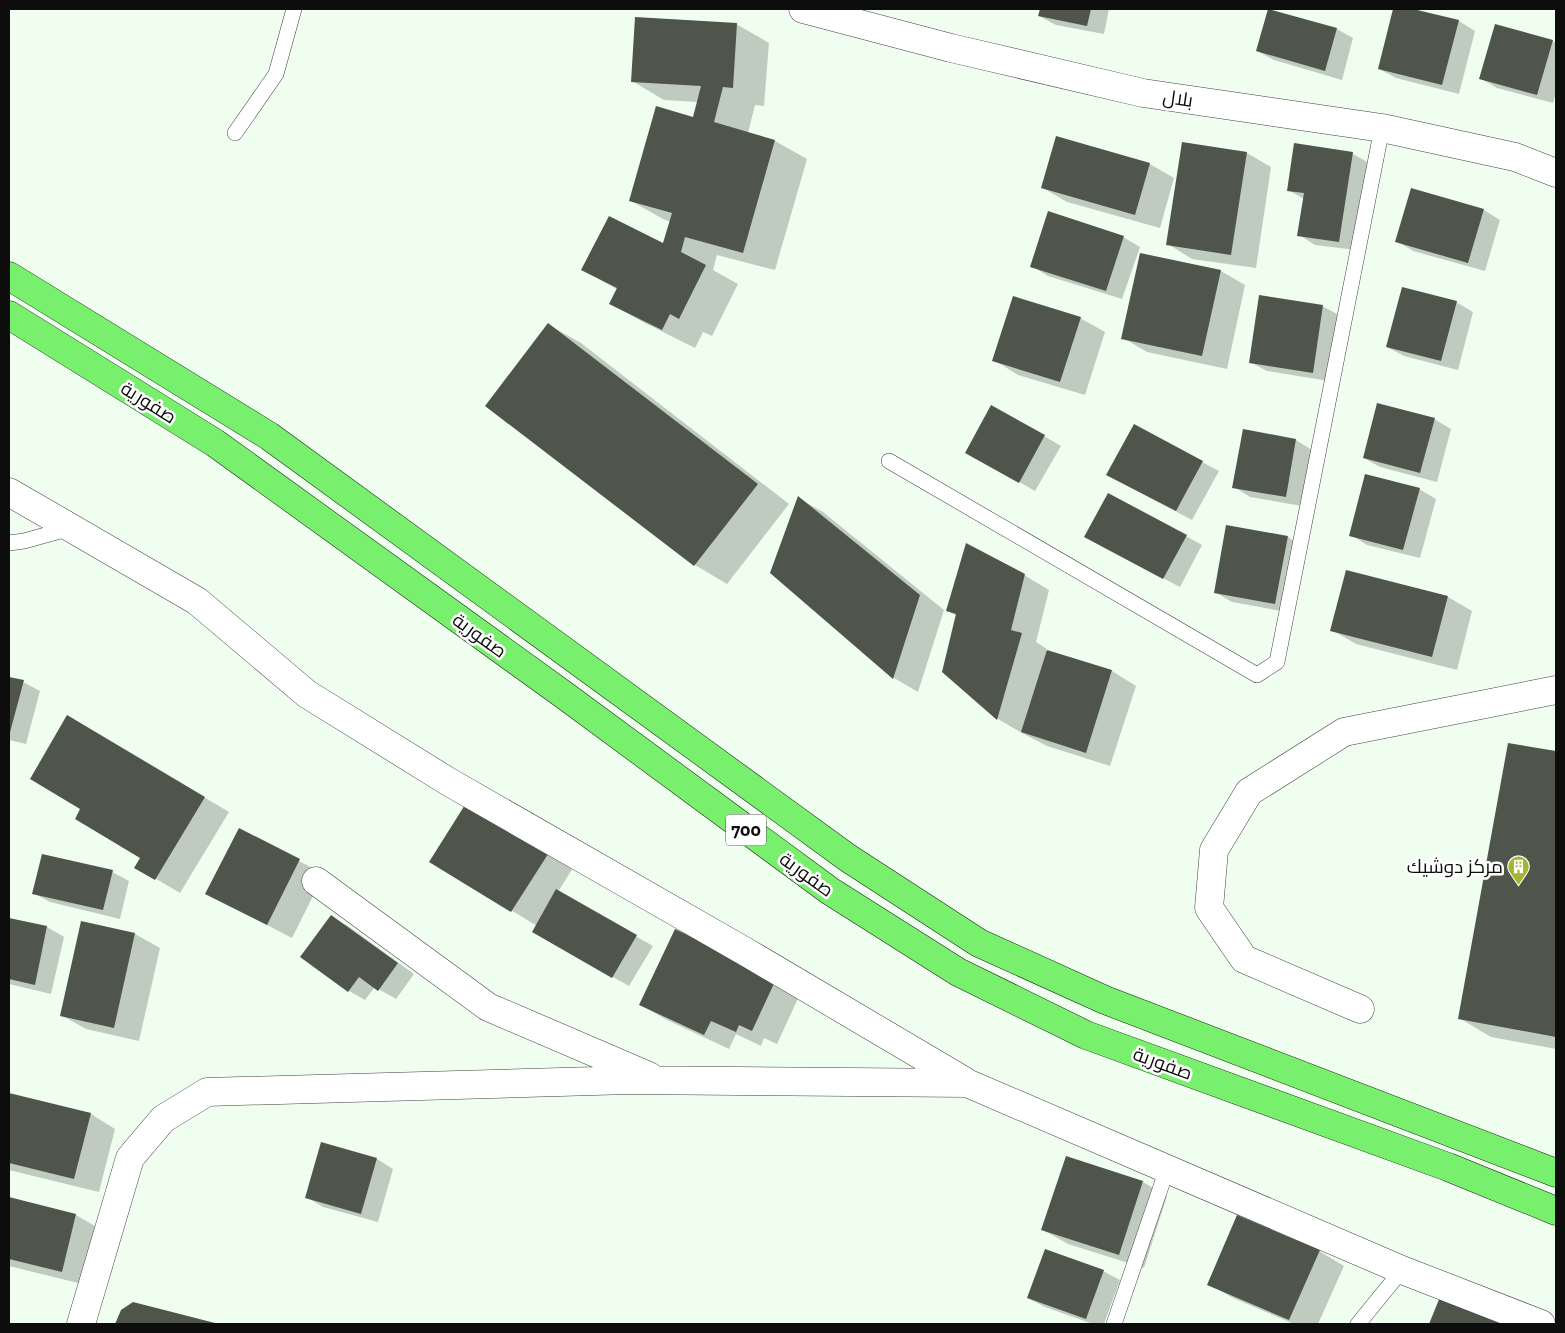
<svg xmlns="http://www.w3.org/2000/svg" width="1565" height="1333" font-family="'Zilla Slab',Cairo,serif">
  <rect width="100%" height="100%" fill="#f0feef"/>
  <path fill="#0003" d="M 1041,9 L 1109,9 L 1104,34 L 1056,25 L 1039,16 Z
    M 1394,9 L 1408,9 L 1459,21 L 1475,31 L 1459,94 L 1396,78 L 1379,69 Z
    M 1269,10 L 1337,29 L 1353,38 L 1342,80 L 1274,60 L 1257,51 Z
    M 736,24 L 769,43 L 764,106 L 755,105 L 748,133 L 775,141 L 807,159 L 775,270 L 717,255 L 713,270 L 738,284 L 712,336 L 703,332 L 695,348 L 643,322 L 611,304 L 618,290 L 583,270 L 664,245 L 671,222 L 663,219 L 631,201 L 694,118 L 698,102 L 664,100 L 632,81 Z
    M 1552,41 L 1556,43 L 1556,93 L 1553,103 L 1497,88 L 1480,78 Z
    M 1295,145 L 1353,154 L 1369,163 L 1356,250 L 1315,245 L 1299,235 L 1304,199 L 1288,190 Z
    M 1247,153 L 1271,167 L 1256,268 L 1192,259 L 1168,244 Z
    M 1150,164 L 1174,178 L 1160,228 L 1067,202 L 1043,188 Z
    M 1484,210 L 1500,220 L 1485,271 L 1413,251 L 1397,241 Z
    M 1123,237 L 1140,247 L 1122,299 L 1048,276 L 1032,266 Z
    M 1221,271 L 1245,285 L 1227,369 L 1147,352 L 1123,338 Z
    M 1456,302 L 1473,312 L 1458,370 L 1404,356 L 1387,347 Z
    M 1322,306 L 1339,315 L 1329,381 L 1267,371 L 1250,362 Z
    M 1080,318 L 1105,332 L 1085,395 L 1018,375 L 994,360 Z
    M 549,325 L 581,343 L 789,504 L 727,584 L 695,565 L 486,405 Z
    M 1434,419 L 1451,429 L 1437,482 L 1380,467 L 1364,458 Z
    M 1244,431 L 1296,440 L 1312,450 L 1302,506 L 1250,497 L 1234,487 Z
    M 1044,436 L 1061,446 L 1035,491 L 967,452 Z
    M 1202,462 L 1219,471 L 1192,520 L 1124,484 Z
    M 1419,489 L 1436,499 L 1420,558 L 1367,545 L 1351,535 Z
    M 798,498 L 823,512 L 944,610 L 918,692 L 894,678 L 771,573 Z
    M 1186,536 L 1202,545 L 1180,587 L 1102,546 Z
    M 1288,537 L 1304,547 L 1292,613 L 1232,602 L 1215,592 Z
    M 1347,572 L 1448,597 L 1472,611 L 1457,670 L 1356,644 L 1332,630 Z
    M 1024,575 L 1049,590 L 1036,642 L 1047,649 L 1046,651 L 1112,671 L 1136,686 L 1110,766 L 1047,746 L 1022,733 L 998,719 L 943,672 L 957,616 L 947,610 Z
    M 9,678 L 23,682 L 40,691 L 26,744 L 9,740 Z
    M 92,731 L 229,812 L 180,893 L 136,867 L 141,857 L 82,809 Z
    M 1509,744 L 1556,753 L 1556,1049 L 1491,1037 L 1459,1018 Z
    M 493,816 L 574,866 L 558,892 L 653,946 L 629,986 L 533,932 L 537,926 L 431,861 Z
    M 239,830 L 324,874 L 292,938 L 207,894 Z
    M 112,872 L 129,881 L 120,919 L 50,902 L 33,893 Z
    M 331,917 L 348,926 L 414,974 L 396,999 L 375,987 L 365,1000 L 349,991 Z
    M 9,919 L 47,927 L 64,937 L 51,994 L 9,984 Z
    M 82,922 L 135,934 L 160,948 L 139,1041 L 86,1029 L 61,1015 Z
    M 675,931 L 801,992 L 777,1044 L 764,1038 L 761,1046 L 736,1034 L 729,1049 L 665,1019 L 640,1004 Z
    M 9,1094 L 91,1114 L 115,1129 L 99,1192 L 9,1170 Z
    M 322,1144 L 377,1159 L 393,1169 L 378,1222 L 323,1207 L 306,1197 Z
    M 1143,1182 L 1167,1196 L 1144,1268 L 1068,1244 L 1043,1230 Z
    M 9,1198 L 76,1215 L 100,1229 L 86,1285 L 9,1266 Z
    M 1319,1251 L 1344,1266 L 1318,1324 L 1294,1324 L 1233,1298 L 1209,1284 Z
    M 1103,1271 L 1120,1280 L 1104,1324 L 1093,1324 L 1045,1307 L 1028,1298 Z
    M 1441,1299 L 1504,1324 L 1430,1324 Z
    M 133,1304 L 217,1324 L 116,1324 L 122,1311 Z"/>
  <path fill="#4f554a" d="M 1040,9 L 1091,9 L 1087,26 L 1038,16 Z
    M 1268,9 L 1337,28 L 1325,71 L 1256,51 Z
    M 1393,9 L 1413,9 L 1459,20 L 1442,85 L 1378,69 Z
    M 635,17 L 737,23 L 733,88 L 723,87 L 714,122 L 775,140 L 743,253 L 685,237 L 681,252 L 706,265 L 679,319 L 670,314 L 662,330 L 609,304 L 617,288 L 581,270 L 609,216 L 663,243 L 672,213 L 629,201 L 656,106 L 693,117 L 701,86 L 631,82 Z
    M 1495,24 L 1553,40 L 1537,95 L 1479,79 Z
    M 1056,136 L 1150,163 L 1135,215 L 1041,188 Z
    M 1182,142 L 1247,152 L 1231,255 L 1166,245 Z
    M 1294,143 L 1353,152 L 1339,242 L 1297,236 L 1304,193 L 1287,191 Z
    M 1411,188 L 1484,209 L 1468,263 L 1395,242 Z
    M 1048,211 L 1124,236 L 1106,291 L 1030,267 Z
    M 1140,253 L 1221,270 L 1202,356 L 1121,339 Z
    M 1402,287 L 1457,301 L 1441,361 L 1386,347 Z
    M 1259,295 L 1323,305 L 1313,373 L 1249,363 Z
    M 1013,296 L 1081,317 L 1060,382 L 992,361 Z
    M 548,323 L 758,484 L 694,566 L 485,406 Z
    M 1377,403 L 1435,418 L 1420,473 L 1363,458 Z
    M 991,405 L 1045,435 L 1019,483 L 965,453 Z
    M 1134,424 L 1203,461 L 1176,511 L 1106,475 Z
    M 1243,429 L 1296,439 L 1286,497 L 1232,488 Z
    M 1365,474 L 1420,488 L 1403,550 L 1349,536 Z
    M 1108,493 L 1187,535 L 1163,579 L 1084,537 Z
    M 798,496 L 920,595 L 893,679 L 770,573 Z
    M 1226,525 L 1288,536 L 1275,604 L 1214,593 Z
    M 966,543 L 1025,574 L 1011,630 L 1022,633 L 997,720 L 942,672 L 956,614 L 946,611 Z
    M 1346,570 L 1448,596 L 1432,657 L 1330,631 Z
    M 1047,650 L 1112,670 L 1086,753 L 1021,732 Z
    M 9,677 L 24,680 L 9,736 Z
    M 67,715 L 205,797 L 155,880 L 134,868 L 140,858 L 75,819 L 80,809 L 30,779 Z
    M 1508,743 L 1556,751 L 1556,1037 L 1458,1019 Z
    M 468,800 L 550,851 L 511,912 L 429,862 Z
    M 239,828 L 300,859 L 267,925 L 205,894 Z
    M 42,854 L 113,870 L 103,910 L 32,894 Z
    M 556,889 L 637,935 L 612,978 L 532,932 Z
    M 331,915 L 398,963 L 378,991 L 359,977 L 348,992 L 300,957 Z
    M 9,918 L 47,926 L 35,985 L 9,979 Z
    M 81,921 L 135,933 L 114,1028 L 60,1016 Z
    M 675,929 L 777,977 L 752,1031 L 739,1025 L 736,1032 L 711,1021 L 704,1035 L 639,1005 Z
    M 9,1093 L 91,1113 L 74,1179 L 9,1163 Z
    M 321,1142 L 377,1158 L 361,1214 L 305,1198 Z
    M 1066,1156 L 1143,1181 L 1119,1255 L 1041,1230 Z
    M 9,1197 L 76,1214 L 62,1272 L 9,1259 Z
    M 1237,1215 L 1320,1250 L 1289,1320 L 1207,1285 Z
    M 1045,1249 L 1104,1270 L 1086,1319 L 1027,1298 Z
    M 1440,1297 L 1507,1324 L 1429,1324 Z
    M 133,1302 L 219,1324 L 115,1324 L 121,1310 Z"/>
  <g fill="none" stroke-linecap="round" stroke-linejoin="round">
    <defs>
      <path id="lane" d="M 235,133 L 276,74 L 294,9
        M 889,461 L 1257,675 L 1277,662 L 1382,128
        M 9,543 L 24,541 L 71,528
        M 1114,1324 L 1167,1169
        M 1358,1324 L 1402,1270"/>
      <path id="street" d="M 803,9 L 951,48 L 1143,93 L 1382,128 L 1515,157 L 1556,173
        M 9,492 L 197,601 L 307,694 L 449,782 L 746,952 L 966,1082
        M 316,881 L 488,1007 L 649,1076
        M 1360,1009 L 1244,959 L 1209,908 L 1214,850 L 1249,792 L 1344,732 L 1556,690
        M 81,1324 L 130,1158 L 163,1119 L 207,1092 L 629,1080 L 967,1083 L 1402,1270 L 1541,1324"/>
      <path id="primary" d="M 9,276 L 269,436 L 848,858 L 979,943 L 1105,1000 L 1556,1173
        M 9,315 L 215,443 L 564,695 L 830,891 L 958,972 L 1086,1035 L 1448,1167 L 1556,1211"/>
    </defs>
    <use href="#lane" stroke="#404040" stroke-width="16"/>
    <use href="#street" stroke="#404040" stroke-width="29"/>
    <use href="#primary" stroke="#1e1e1e" stroke-width="29"/>
    <use href="#lane" stroke="#fff" stroke-width="15"/>
    <use href="#street" stroke="#fff" stroke-width="28"/>
    <use href="#primary" stroke="#79f06d" stroke-width="28"/>
  </g>
  <defs>
    <symbol id="building-pin" viewBox="-11 -11 22 30"><path d="M0 17L-7.5 6A9.5 9.5 0 1 1 7.5 6Z" fill="#a6b52e" stroke="#fff"/><path d="M-4-6H4V6H1V3H-1V6H-4ZM-2.5-4.3h1.7v1.8h-1.7ZM.8-4.3h1.7v1.8H.8ZM-2.5-1h1.7V.8h-1.7ZM.8-1h1.7V.8H.8Z" fill="#fff"/></symbol>
  </defs>
  <g fill-rule="evenodd">
    <use href="#building-pin" x="1506" y="854" width="25" height="34"/>
  </g>
  <g text-anchor="middle" stroke-width="5" stroke-linejoin="round" paint-order="stroke">
    <rect fill="#fff" stroke="#565656" stroke-width="1" x="726" y="814.5" width="40" height="31" rx="4"/>
    <g font-size="18" font-weight="bold" fill="#0d0d0d">
      <text x="746" y="836">700</text>
    </g>
    <g font-size="19" fill="#0d0d0d" stroke="#fff">
      <text transform="translate(1178 98) rotate(8)" y="7">بلال</text>
      <text transform="translate(149 402) rotate(32)" y="7">صفورية</text>
      <text transform="translate(480 635) rotate(36)" y="7">صفورية</text>
      <text transform="translate(807 874) rotate(36)" y="7">صفورية</text>
      <text transform="translate(1163 1063) rotate(20)" y="7">صفورية</text>
    </g>
    <g font-size="19" fill="#0d0d0d" stroke="#fff" text-anchor="end">
      <text x="1503" y="873">مركز دوشيك</text>
    </g>
  </g>
  <rect width="1565" height="1333" fill="none" stroke="#0d0d0d" stroke-width="20"/>
</svg>
